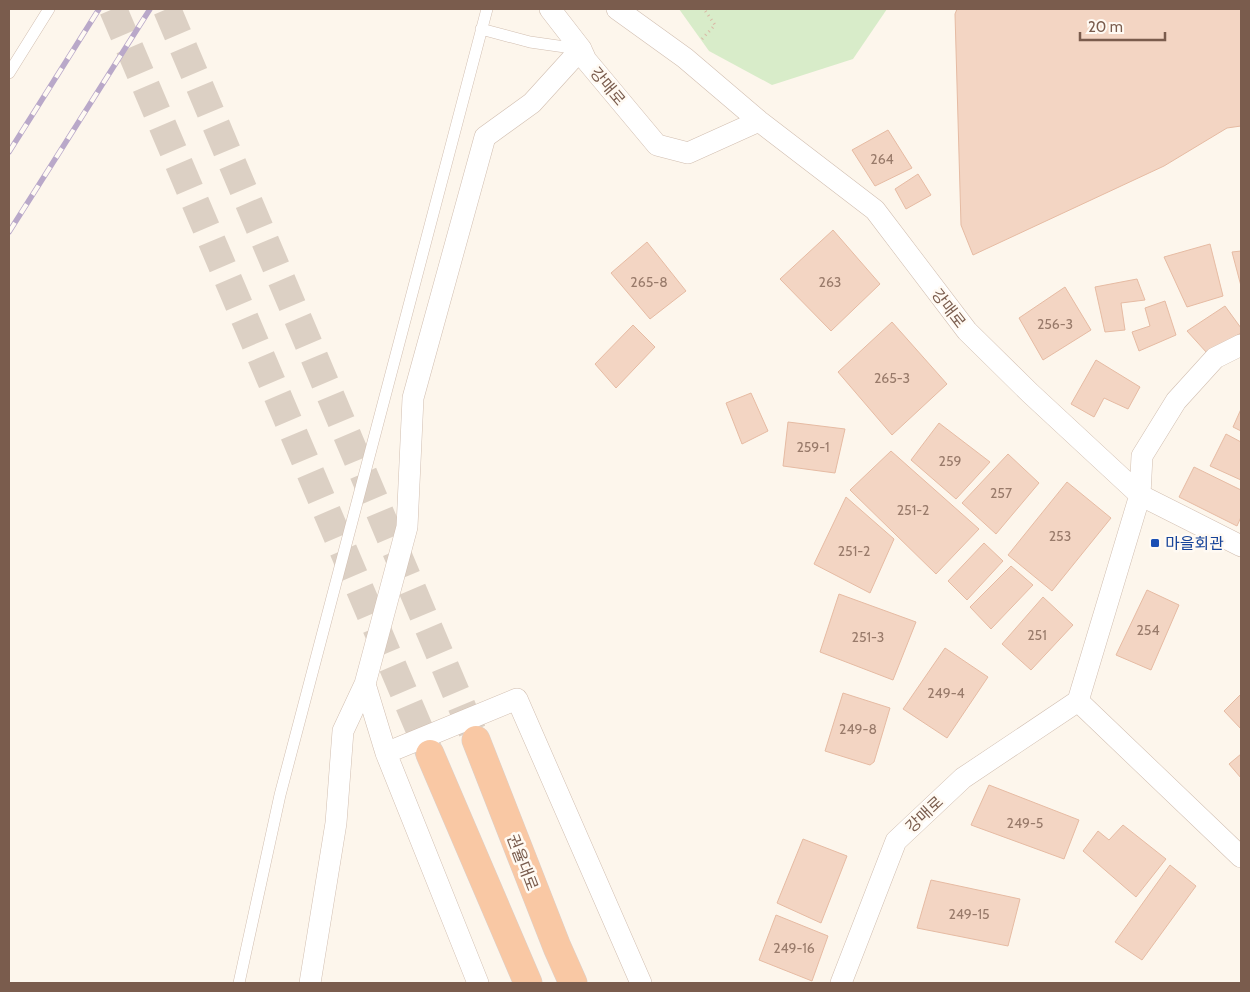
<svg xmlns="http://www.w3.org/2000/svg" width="1250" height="992" font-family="Cabin,'Noto Sans KR',sans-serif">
  <rect width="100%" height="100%" fill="#fdf6ec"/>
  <path fill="#d8ecc9" d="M 679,9 L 887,9 L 853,59 L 772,85 L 709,51 Z"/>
  <path fill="#f3d5c3" stroke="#e6bba3" d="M 957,9 L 1241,9 L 1241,126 L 1227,128 L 1164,166 L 973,255 L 961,225 L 955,14 Z
    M 888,130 L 912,168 L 875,186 L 852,150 Z
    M 918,174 L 931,195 L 906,209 L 895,189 Z
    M 833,230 L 880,284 L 831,331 L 780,279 Z
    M 647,242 L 686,291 L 650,319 L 611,273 Z
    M 1210,244 L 1223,296 L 1187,307 L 1164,257 Z
    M 1241,251 L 1241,286 L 1232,252 Z
    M 1137,279 L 1145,300 L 1121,303 L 1125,330 L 1105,332 L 1095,287 Z
    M 1065,287 L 1091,330 L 1043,360 L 1019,318 Z
    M 1165,301 L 1176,335 L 1139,351 L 1132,332 L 1150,326 L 1145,308 Z
    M 1225,306 L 1241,328 L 1241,333 L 1207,353 L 1187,331 Z
    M 892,322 L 947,384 L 892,435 L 838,372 Z
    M 633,325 L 655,347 L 616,388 L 595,364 Z
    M 1096,360 L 1140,387 L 1128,409 L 1104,398 L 1094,417 L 1071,404 Z
    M 751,393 L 768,431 L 742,444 L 726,403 Z
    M 1241,409 L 1241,431 L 1233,427 Z
    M 788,422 L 845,429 L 835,473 L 783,466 Z
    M 939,423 L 990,462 L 956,499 L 911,460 Z
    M 1226,434 L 1241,442 L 1241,480 L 1210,466 Z
    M 891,451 L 979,529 L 936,574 L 850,490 Z
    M 1008,454 L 1039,483 L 996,534 L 962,503 Z
    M 1194,467 L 1241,490 L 1241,517 L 1237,526 L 1179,497 Z
    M 1067,482 L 1111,518 L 1052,591 L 1008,555 Z
    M 846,497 L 894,539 L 870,593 L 814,564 Z
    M 984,543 L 1003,561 L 967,600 L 948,581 Z
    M 1011,566 L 1033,585 L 991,629 L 970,607 Z
    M 1147,590 L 1179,605 L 1151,670 L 1116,655 Z
    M 839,594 L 916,622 L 893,680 L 820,652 Z
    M 1043,597 L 1073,625 L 1031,670 L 1002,644 Z
    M 945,648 L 988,677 L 947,738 L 903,709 Z
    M 843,693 L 890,708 L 874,762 L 870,765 L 825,751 Z
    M 1241,694 L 1241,729 L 1224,711 Z
    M 1241,754 L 1241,778 L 1229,764 Z
    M 989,785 L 1079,820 L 1064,859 L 971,825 Z
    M 1123,825 L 1166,859 L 1136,897 L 1083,851 L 1098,831 L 1109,840 Z
    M 803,839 L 847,856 L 821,923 L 777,903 Z
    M 1170,865 L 1196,886 L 1142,960 L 1115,942 Z
    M 931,880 L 1020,899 L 1008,946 L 917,928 Z
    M 776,915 L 828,936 L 812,981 L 759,960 Z"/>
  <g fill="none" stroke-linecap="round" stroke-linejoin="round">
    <path stroke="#dcd0c4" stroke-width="28" stroke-dasharray="28 14" stroke-linecap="butt" d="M 113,9 L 430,754
      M 167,9 L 476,740"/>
    <defs>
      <path id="service" d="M 481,29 L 530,42 L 579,49
        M 9,73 L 49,9
        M 239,983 L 280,795 L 487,9"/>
      <path id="minor" d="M 550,9 L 581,49 L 586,60 L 657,145 L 688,153 L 759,121
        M 617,9 L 685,58 L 759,121 L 875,210 L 967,331 L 1030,393 L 1140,495 L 1078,701 L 1241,857
        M 1241,345 L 1215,358 L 1176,401 L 1142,456 L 1140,495 L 1241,546
        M 365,684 L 386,753
        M 310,983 L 336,823 L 343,731 L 365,684 L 407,527 L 413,398 L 485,137 L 532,103 L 581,49
        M 478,983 L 386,753 L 517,699 L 641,983
        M 841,983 L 896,841 L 963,778 L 1078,701"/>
      <path id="trunk" d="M 476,740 L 557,947 L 573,983
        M 430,754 L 528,983"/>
    </defs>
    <use href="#service" stroke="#d1beb0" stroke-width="12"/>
    <use href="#minor" stroke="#d1beb0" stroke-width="22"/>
    <use href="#trunk" stroke="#dad1cd" stroke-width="29"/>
    <path stroke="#d9b8a5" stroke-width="3" stroke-dasharray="1 4" stroke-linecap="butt" d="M 702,39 L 715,25 L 704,9"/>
    <use href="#service" stroke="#fff" stroke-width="11"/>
    <use href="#minor" stroke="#fff" stroke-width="21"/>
    <use href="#trunk" stroke="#f9c8a4" stroke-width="28"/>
    <defs>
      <path id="rail" d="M 9,152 L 99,9
        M 9,232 L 150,9"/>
    </defs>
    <use href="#rail" stroke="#b9a8c9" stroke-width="5.5"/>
    <use href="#rail" stroke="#fffaf3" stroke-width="4" stroke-dasharray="11" stroke-linecap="butt"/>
  </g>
  <rect fill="#1a4fb4" stroke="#fffaf3" stroke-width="2" x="1150" y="538" width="10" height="10" rx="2.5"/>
  <g text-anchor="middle" stroke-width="5" stroke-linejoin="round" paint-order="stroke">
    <g font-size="14" fill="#987a6a">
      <text x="882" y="164">264</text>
      <text x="649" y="287">265-8</text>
      <text x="830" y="287">263</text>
      <text x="1055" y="329">256-3</text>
      <text x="892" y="383">265-3</text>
      <text x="813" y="452">259-1</text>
      <text x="950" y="466">259</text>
      <text x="1001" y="498">257</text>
      <text x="913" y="515">251-2</text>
      <text x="1060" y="541">253</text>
      <text x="854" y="556">251-2</text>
      <text x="1148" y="635">254</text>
      <text x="1037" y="640">251</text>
      <text x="868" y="642">251-3</text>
      <text x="946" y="698">249-4</text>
      <text x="858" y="734">249-8</text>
      <text x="1025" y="828">249-5</text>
      <text x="969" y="919">249-15</text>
      <text x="794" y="953">249-16</text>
    </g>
    <g font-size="16" fill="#7a5c4d" stroke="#fffaf3">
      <text transform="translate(608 86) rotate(50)" y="6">강매로</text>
      <text transform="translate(949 308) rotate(52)" y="6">강매로</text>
      <text transform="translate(924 814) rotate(-43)" y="6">강매로</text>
      <text transform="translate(523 862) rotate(69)" y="6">권율대로</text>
    </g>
    <g font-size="16" fill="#164399" stroke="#fffaf3" text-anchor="start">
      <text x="1165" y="549">마을회관</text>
    </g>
  </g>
  <rect width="1250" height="992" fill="none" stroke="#7a5c4d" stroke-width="20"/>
  <path d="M1080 32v8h85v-8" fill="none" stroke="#7a5c4d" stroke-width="2.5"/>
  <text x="1088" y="32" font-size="15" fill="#7a5c4d" stroke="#fffaf3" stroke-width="4" paint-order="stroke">20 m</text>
</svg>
